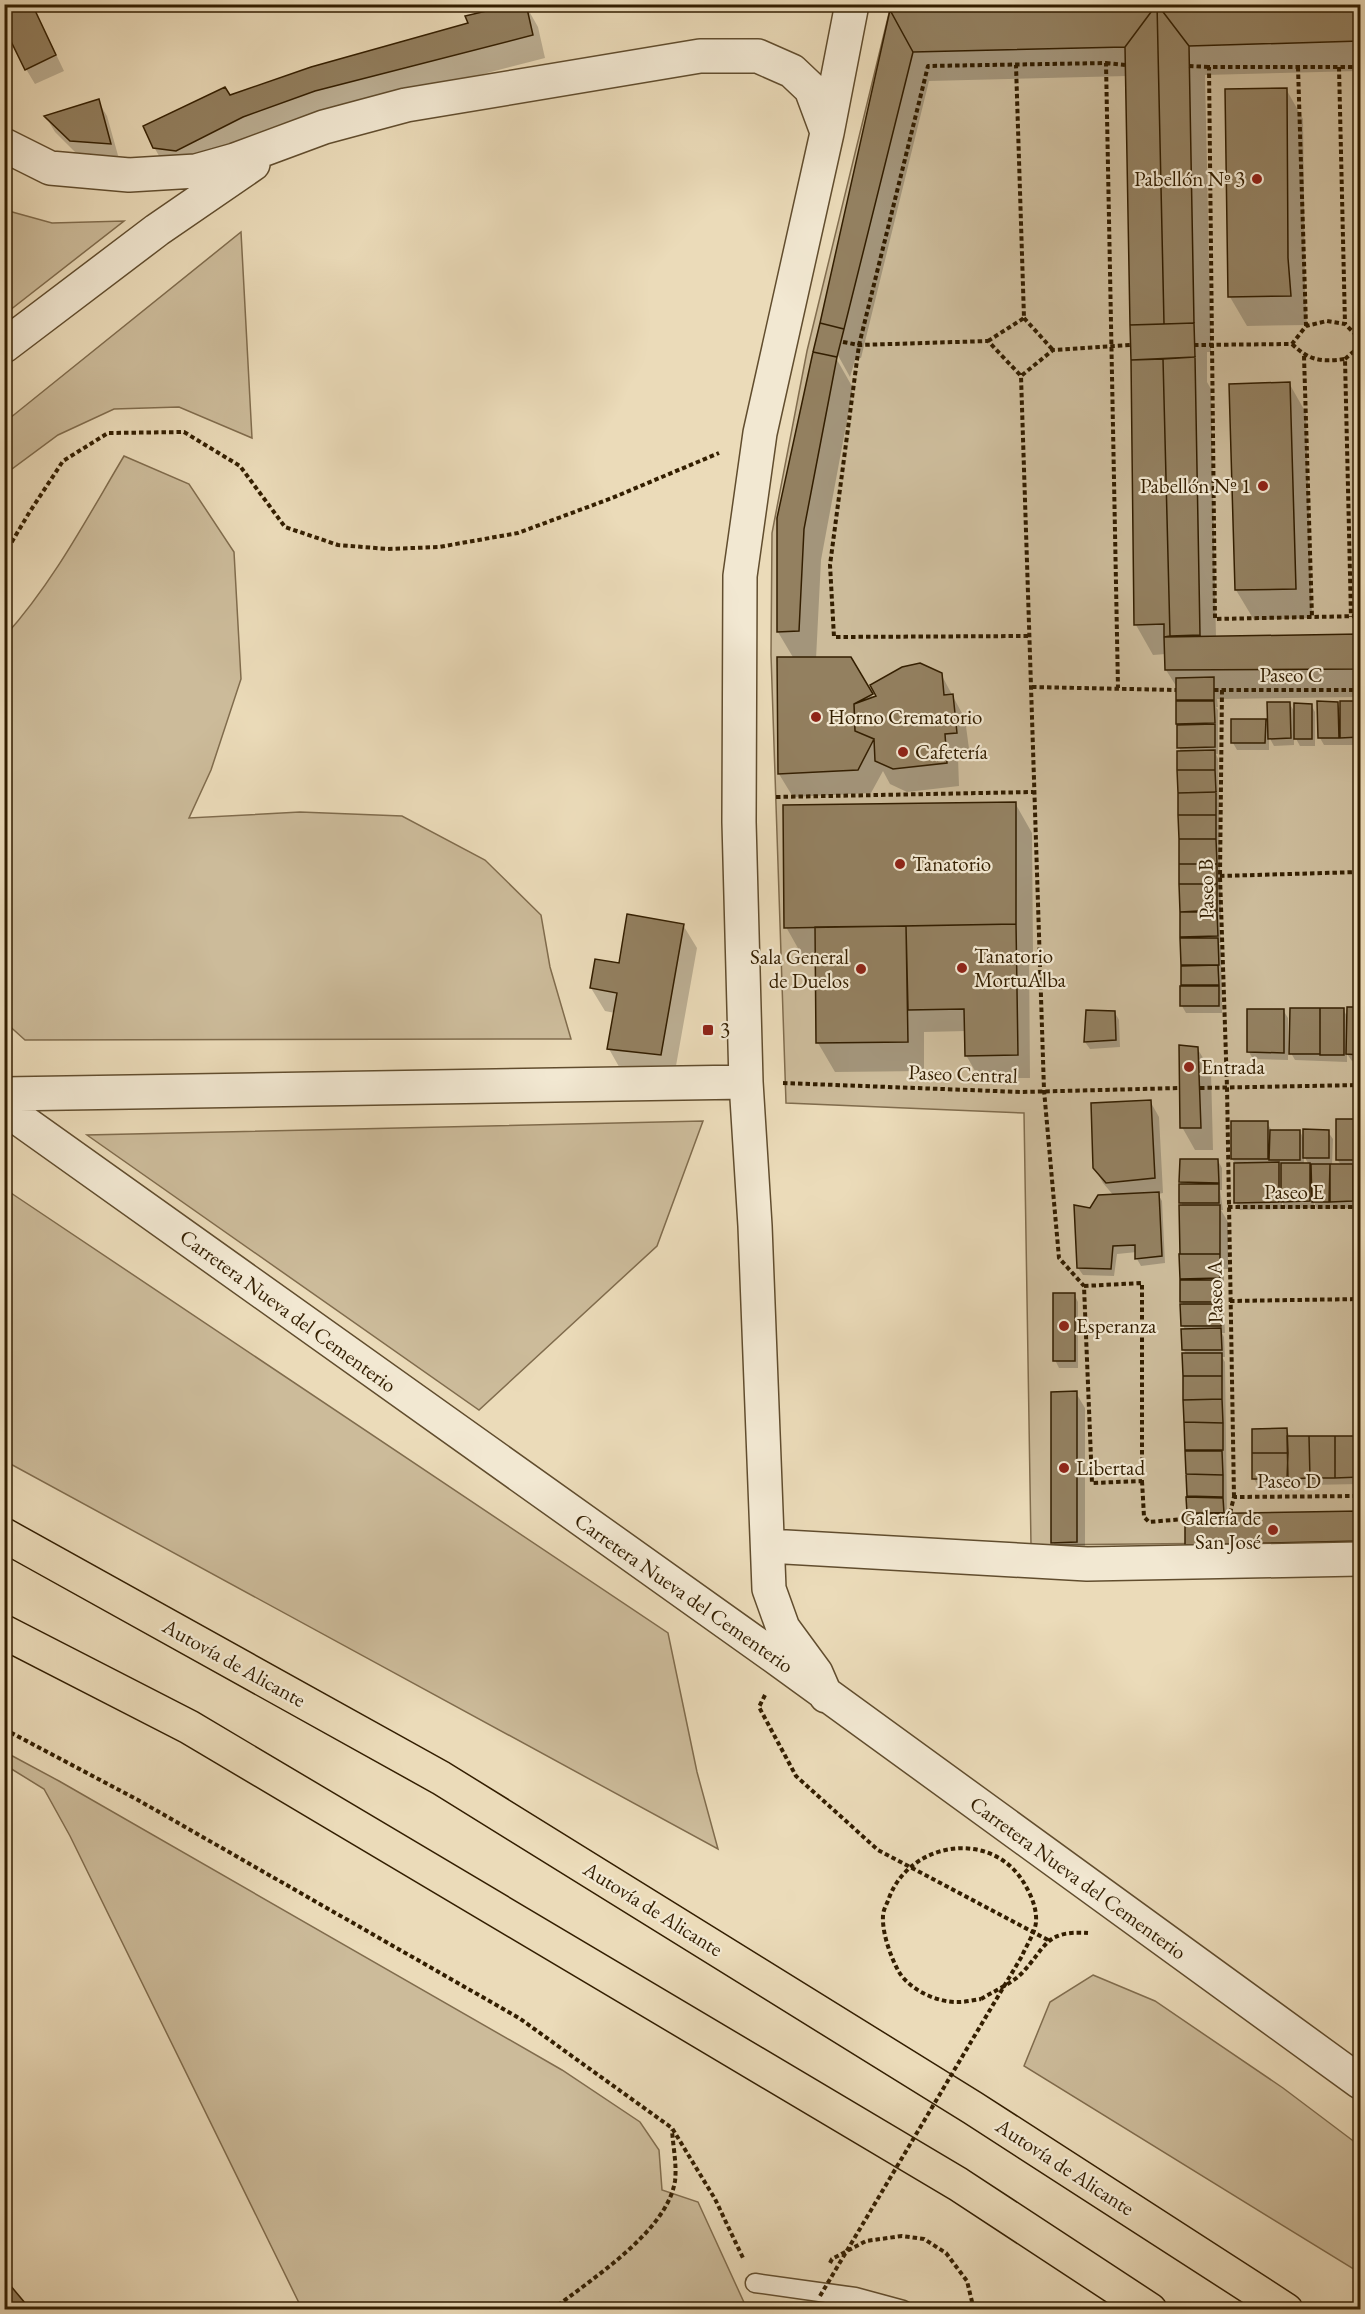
<svg xmlns="http://www.w3.org/2000/svg" width="1365" height="2314" font-family="'EB Garamond',serif">
  <rect width="100%" height="100%" fill="#ebdbb9"/>
  <filter id="stains"><feTurbulence type="fractalNoise" baseFrequency=".00333" numOctaves="4"/><feColorMatrix values="0 0 0 0 .2 0 0 0 0 .09 0 0 0 0 .02 0 0 0 .5 -.17"/></filter>
  <radialGradient id="worn" r=".72"><stop offset=".6" stop-color="#630" stop-opacity="0"/><stop offset="1" stop-color="#630" stop-opacity=".3"/></radialGradient>
  <path fill="#ccbb9a" stroke="#806c4d" stroke-width="1.5" d="M 891,5 L 1360,5 L 1360,1542 L 1031,1545 L 1024,1113 L 786,1103 L 771,655 L 772,533 L 807,351 Z
    M 5,210 L 52,223 L 124,221 L 5,314 Z
    M 241,232 L 252,438 L 179,407 L 114,409 L 58,435 L 8,472 L 5,480 L 5,422 Z
    M 124,456 L 189,484 L 234,552 L 241,679 L 211,770 L 189,818 L 300,812 L 402,816 L 485,860 L 541,915 L 550,967 L 571,1039 L 25,1040 L 5,1022 L 5,636 C 53,583 87,518 124,456 Z
    M 703,1121 L 657,1246 L 479,1410 L 87,1135 Z
    M 5,1189 L 668,1633 L 697,1772 L 718,1849 L 5,1461 Z
    M 5,1752 L 59,1781 L 562,2070 L 640,2122 L 659,2150 L 662,2190 L 698,2202 L 747,2309 L 302,2309 L 70,1836 L 44,1789 L 5,1765 Z
    M 1093,1975 L 1155,2001 L 1283,2088 L 1360,2146 L 1360,2273 L 1024,2066 L 1050,2002 Z"/>
  <path fill="#0003" fill-rule="evenodd" d="M 4,4 L 32,4 L 64,71 L 35,84 L 26,69 Z
    M 525,4 L 538,27 L 545,58 L 329,114 L 167,170 L 154,147 L 230,97 L 470,24 Z
    M 1125,4 L 1360,4 L 1360,71 L 1205,75 L 1211,352 L 1207,352 L 1207,382 L 1211,389 L 1216,637 L 1360,635 L 1360,697 L 1217,699 L 1218,707 L 1216,707 L 1218,710 L 1218,754 L 1216,754 L 1218,759 L 1221,917 L 1219,917 L 1221,943 L 1219,943 L 1221,947 L 1222,1013 L 1186,1013 L 1182,1006 L 1182,940 L 1184,940 L 1182,936 L 1179,752 L 1181,752 L 1179,747 L 1180,726 L 1178,723 L 1180,703 L 1178,689 L 1166,670 L 1166,654 L 1153,655 L 1136,625 L 1127,76 L 929,81 L 861,358 L 856,357 L 850,377 L 835,350 L 832,351 L 853,388 L 821,560 L 816,659 L 850,658 L 873,698 L 941,674 L 965,719 L 970,756 L 958,757 L 959,786 L 907,792 L 890,784 L 883,771 L 871,793 L 793,797 L 779,774 L 779,659 L 794,659 L 778,632 L 891,11 L 1125,7 Z
    M 1286,89 L 1303,119 L 1305,288 L 1307,325 L 1247,326 L 1230,297 Z
    M 1358,92 L 1360,92 L 1360,169 Z
    M 98,101 L 107,116 L 119,159 L 80,157 L 55,132 L 46,117 Z
    M 1289,383 L 1306,413 L 1312,618 L 1254,620 L 1236,590 L 1231,385 Z
    M 1341,702 L 1360,702 L 1360,745 L 1324,745 L 1320,738 L 1337,703 L 1341,710 Z
    M 1289,703 L 1296,714 L 1311,705 L 1315,712 L 1315,746 L 1300,746 L 1294,735 L 1294,745 L 1274,746 L 1269,737 L 1269,750 L 1237,750 L 1233,743 L 1265,721 L 1269,728 Z
    M 1015,803 L 1032,833 L 1033,953 L 1029,953 L 1030,1078 L 979,1078 L 966,1055 L 966,1031 L 924,1032 L 924,1071 L 835,1072 L 818,1043 L 817,957 L 803,957 L 786,927 Z
    M 683,925 L 697,948 L 674,1077 L 622,1072 L 609,1049 L 615,1013 L 605,1011 L 591,988 L 620,965 Z
    M 1343,1009 L 1348,1018 L 1349,1009 L 1360,1009 L 1360,1062 L 1352,1061 L 1347,1054 L 1347,1062 L 1295,1060 L 1291,1053 Z
    M 1249,1010 L 1283,1010 L 1288,1018 L 1288,1060 L 1253,1059 L 1249,1052 Z
    M 1115,1013 L 1119,1020 L 1120,1047 L 1090,1049 L 1085,1042 Z
    M 1197,1048 L 1211,1071 L 1213,1150 L 1195,1150 L 1182,1127 Z
    M 1150,1101 L 1159,1117 L 1163,1193 L 1158,1194 L 1162,1201 L 1165,1263 L 1141,1266 L 1137,1259 L 1137,1252 L 1117,1254 L 1114,1276 L 1083,1275 L 1078,1268 L 1090,1209 L 1114,1196 L 1103,1183 L 1094,1167 Z
    M 1337,1121 L 1360,1121 L 1360,1167 L 1353,1167 L 1356,1173 L 1356,1208 L 1317,1209 L 1314,1202 L 1314,1208 L 1286,1209 L 1282,1202 L 1282,1209 L 1240,1210 L 1236,1202 L 1236,1164 L 1232,1159 L 1267,1123 L 1272,1131 L 1300,1131 L 1304,1140 L 1328,1132 L 1333,1139 L 1332,1165 L 1341,1165 L 1337,1159 ZM 1304,1156 L 1309,1165 L 1304,1165 Z
    M 1181,1161 L 1218,1161 L 1222,1168 L 1222,1190 L 1220,1190 L 1223,1210 L 1221,1210 L 1228,1222 L 1228,1269 L 1224,1269 L 1224,1285 L 1222,1285 L 1224,1309 L 1222,1309 L 1224,1313 L 1225,1333 L 1222,1333 L 1224,1337 L 1225,1357 L 1222,1357 L 1225,1362 L 1227,1515 L 1360,1512 L 1360,1570 L 1204,1574 L 1187,1544 L 1190,1516 L 1187,1452 L 1188,1452 L 1187,1449 L 1186,1354 L 1183,1349 L 1185,1330 L 1183,1325 L 1184,1306 L 1182,1302 L 1183,1207 L 1181,1202 Z
    M 1074,1294 L 1078,1302 L 1078,1368 L 1059,1368 L 1055,1360 Z
    M 1076,1393 L 1085,1408 L 1085,1557 L 1062,1558 L 1053,1542 Z
    M 1286,1430 L 1291,1437 L 1360,1437 L 1360,1484 L 1258,1486 L 1254,1479 Z
    M 5,2281 L 24,2304 L 27,2310 L 4,2310 Z"/>
  <path fill="#938060" stroke="#331e00" stroke-width="1.5" d="M 4,4 L 32,4 L 56,55 L 25,70 L 4,27 Z
    M 516,4 L 526,4 L 533,35 L 315,91 L 243,117 L 176,151 L 153,148 L 143,126 L 225,87 L 230,95 L 311,67 L 468,23 L 465,16 Z
    M 1157,4 L 1125,47 L 913,52 L 890,10 Z
    M 1157,4 L 1189,46 L 1194,323 L 1164,324 Z
    M 1157,4 L 1164,324 L 1130,325 L 1125,47 Z
    M 1157,4 L 1360,4 L 1360,41 L 1189,46 Z
    M 890,10 L 913,52 L 844,329 L 820,323 Z
    M 1287,88 L 1288,258 L 1291,296 L 1228,297 L 1225,89 Z
    M 1357,90 L 1360,90 L 1360,232 L 1357,104 Z
    M 99,99 L 111,144 L 70,141 L 44,116 Z
    M 820,323 L 844,329 L 837,357 L 813,352 Z
    M 1194,323 L 1195,357 L 1131,360 L 1130,325 Z
    M 813,352 L 837,357 L 804,529 L 799,631 L 777,632 L 777,518 Z
    M 1195,357 L 1200,635 L 1170,636 L 1163,359 Z
    M 1163,359 L 1170,636 L 1164,637 L 1164,624 L 1134,625 L 1131,360 Z
    M 1290,382 L 1296,589 L 1235,590 L 1229,384 Z
    M 1360,634 L 1360,669 L 1165,670 L 1164,637 Z
    M 777,657 L 851,657 L 873,694 L 854,704 L 855,731 L 874,739 L 858,770 L 778,774 Z
    M 920,663 L 942,673 L 944,695 L 953,694 L 957,733 L 945,734 L 947,763 L 893,769 L 875,761 L 874,739 L 855,731 L 854,704 L 876,696 L 870,685 L 902,667 Z
    M 1214,677 L 1214,700 L 1176,700 L 1176,678 Z
    M 1176,701 L 1214,701 L 1215,723 L 1176,724 Z
    M 1317,701 L 1338,702 L 1339,738 L 1318,738 Z
    M 1340,701 L 1360,701 L 1360,737 L 1340,738 Z
    M 1267,702 L 1290,702 L 1291,738 L 1268,739 Z
    M 1294,703 L 1312,704 L 1312,739 L 1294,739 Z
    M 1231,719 L 1266,719 L 1265,743 L 1231,743 Z
    M 1215,724 L 1215,747 L 1177,748 L 1177,725 Z
    M 1215,750 L 1215,770 L 1177,770 L 1177,751 Z
    M 1177,770 L 1215,770 L 1216,792 L 1178,793 Z
    M 1216,792 L 1216,815 L 1178,815 L 1178,793 Z
    M 1016,802 L 1016,924 L 784,928 L 783,805 Z
    M 1178,815 L 1216,815 L 1216,839 L 1179,839 Z
    M 1179,839 L 1216,839 L 1217,864 L 1179,864 Z
    M 1179,864 L 1217,864 L 1217,884 L 1179,884 Z
    M 1179,884 L 1217,884 L 1217,910 L 1180,912 Z
    M 1180,912 L 1217,912 L 1218,936 L 1180,937 Z
    M 627,914 L 684,924 L 661,1055 L 607,1049 L 617,993 L 590,988 L 595,959 L 619,963 Z
    M 1016,924 L 1018,1055 L 965,1056 L 964,1009 L 908,1010 L 906,926 Z
    M 906,926 L 908,1042 L 816,1043 L 815,927 Z
    M 1180,938 L 1218,938 L 1219,965 L 1181,965 Z
    M 1218,965 L 1219,985 L 1181,985 L 1181,966 Z
    M 1180,986 L 1219,986 L 1219,1006 L 1180,1006 Z
    M 1347,1007 L 1360,1007 L 1360,1055 L 1346,1054 Z
    M 1290,1008 L 1320,1008 L 1320,1054 L 1289,1054 Z
    M 1320,1008 L 1344,1008 L 1344,1055 L 1320,1055 Z
    M 1247,1009 L 1284,1009 L 1284,1053 L 1247,1052 Z
    M 1086,1010 L 1115,1011 L 1116,1040 L 1084,1042 Z
    M 1179,1045 L 1198,1047 L 1201,1128 L 1180,1128 Z
    M 1151,1100 L 1155,1178 L 1106,1183 L 1093,1168 L 1091,1103 Z
    M 1336,1119 L 1360,1119 L 1360,1160 L 1336,1160 Z
    M 1231,1121 L 1268,1121 L 1268,1159 L 1231,1159 Z
    M 1303,1129 L 1329,1130 L 1329,1158 L 1303,1158 Z
    M 1270,1130 L 1300,1130 L 1300,1160 L 1269,1160 Z
    M 1180,1159 L 1218,1159 L 1219,1183 L 1179,1182 Z
    M 1279,1162 L 1279,1202 L 1234,1203 L 1234,1163 Z
    M 1281,1163 L 1310,1163 L 1310,1201 L 1281,1202 Z
    M 1311,1164 L 1330,1164 L 1329,1202 L 1312,1202 Z
    M 1330,1164 L 1353,1164 L 1353,1201 L 1330,1202 Z
    M 1179,1184 L 1219,1184 L 1219,1203 L 1179,1203 Z
    M 1159,1192 L 1162,1256 L 1135,1259 L 1135,1245 L 1113,1246 L 1111,1269 L 1077,1268 L 1074,1205 L 1090,1208 L 1098,1195 Z
    M 1179,1205 L 1220,1205 L 1220,1254 L 1180,1254 Z
    M 1179,1254 L 1220,1254 L 1220,1278 L 1180,1279 Z
    M 1180,1280 L 1220,1280 L 1220,1302 L 1180,1302 Z
    M 1053,1293 L 1075,1293 L 1075,1361 L 1053,1361 Z
    M 1180,1304 L 1221,1304 L 1221,1326 L 1181,1326 Z
    M 1221,1328 L 1222,1350 L 1182,1350 L 1181,1329 Z
    M 1182,1353 L 1222,1353 L 1222,1376 L 1183,1376 Z
    M 1183,1376 L 1222,1376 L 1222,1399 L 1183,1400 Z
    M 1077,1391 L 1077,1542 L 1051,1543 L 1051,1392 Z
    M 1222,1399 L 1223,1423 L 1184,1422 L 1183,1400 Z
    M 1184,1422 L 1223,1423 L 1223,1450 L 1185,1450 Z
    M 1287,1428 L 1288,1453 L 1252,1453 L 1252,1429 Z
    M 1287,1436 L 1309,1436 L 1310,1478 L 1288,1479 Z
    M 1309,1436 L 1335,1436 L 1335,1478 L 1310,1478 Z
    M 1335,1436 L 1360,1436 L 1360,1477 L 1335,1478 Z
    M 1185,1451 L 1222,1451 L 1223,1475 L 1186,1474 Z
    M 1252,1453 L 1288,1453 L 1287,1479 L 1252,1479 Z
    M 1186,1474 L 1223,1475 L 1223,1497 L 1187,1496 Z
    M 1186,1497 L 1223,1498 L 1224,1513 L 1187,1513 Z
    M 1360,1511 L 1360,1541 L 1185,1545 L 1185,1514 Z
    M 5,2279 L 25,2303 L 16,2310 L 4,2310 Z"/>
  <g fill="none" stroke-linecap="round" stroke-linejoin="round">
    <defs>
      <path id="lane" d="M 755,2283 L 855,2297 L 903,2310"/>
      <path id="street" d="M 4,145 L 50,168 L 129,175 L 196,171 L 235,160 L 324,127 L 406,105 L 700,56 L 758,56 L 792,71 L 811,89 L 827,132
        M 4,346 L 157,230 L 253,164
        M 4,1094 L 746,1082
        M 4,1108 L 782,1662 L 1360,2082
        M 768,1546 L 1087,1564 L 1360,1559
        M 826,1696 L 816,1673 L 783,1628 L 769,1589 L 755,1226 L 746,1082 L 739,822 L 740,576 L 760,433 L 827,133 L 852,4"/>
      <path id="highway" d="M 4,1535 L 441,1778 L 973,2108 L 1286,2310
        M 4,1632 L 189,1727 L 958,2184 L 1150,2310"/>
    </defs>
    <use href="#lane" stroke="#614d2e" stroke-width="21"/>
    <use href="#street" stroke="#614d2e" stroke-width="36"/>
    <use href="#highway" stroke="#331e00" stroke-width="36"/>
    <path stroke="#331e00" stroke-width="4" stroke-dasharray="4.5 3" stroke-linecap="butt" d="M 1106,63 L 1125,65
      M 1189,66 L 1209,67
      M 1298,67 L 1306,326
      M 1339,67 L 1345,324
      M 1360,67 L 1209,67 L 1215,619 L 1360,616
      M 1024,318 L 1053,350
      M 988,341 L 1024,318 L 1016,65
      M 843,342 L 859,345 L 988,341 L 1021,376
      M 1292,344 C 1310,361 1321,362 1345,359 L 1351,617
      M 1194,345 L 1292,344 L 1306,326 L 1327,321 L 1345,324 L 1360,339
      M 1304,356 L 1312,617
      M 1345,359 L 1360,346
      M 4,555 L 29,513 L 63,461 L 108,433 L 184,432 L 240,466 L 285,527 L 338,545 L 388,549 L 439,547 L 518,533 L 612,498 L 719,453
      M 1028,636 L 834,637 L 830,565 L 859,345 L 928,66 L 1106,63 L 1118,688
      M 1032,687 L 1176,690
      M 1214,690 L 1360,690
      M 1222,690 L 1220,876 L 1227,1087 L 1234,1497
      M 776,797 L 1033,792
      M 1220,876 L 1360,872
      M 783,1083 L 1021,1092 L 1180,1088
      M 1200,1088 L 1360,1085
      M 1228,1207 L 1360,1207
      M 1084,1286 L 1142,1283 L 1142,1481 L 1092,1483 L 1084,1286 L 1059,1258 L 1044,1090 L 1021,376 L 1053,350 L 1130,345
      M 1230,1301 L 1360,1299
      M 1142,1481 L 1144,1517 L 1149,1522 L 1185,1519
      M 1230,1513 L 1234,1497 L 1360,1496
      M 765,1695 L 759,1707 L 796,1776 L 878,1850 L 1048,1940
      M 4,1729 L 138,1800 L 519,2018 L 672,2128 L 715,2199 L 743,2258
      M 981,1999 C 994,1991 1011,1984 1021,1974 C 1047,1947 1044,1930 1088,1933
      M 830,2263 L 832,2259 L 866,2241 L 902,2236 L 924,2239 L 946,2253 L 967,2281 L 974,2310
      M 552,2310 C 591,2279 667,2232 675,2181 C 677,2165 673,2146 672,2130"/>
    <use href="#lane" stroke="#f2e8d2" stroke-width="18"/>
    <use href="#street" stroke="#f2e8d2" stroke-width="33"/>
    <use href="#highway" stroke="#ebdbb9" stroke-width="33"/>
    <path stroke="#331e00" stroke-width="4" stroke-dasharray="4.5 3" stroke-linecap="butt" d="M 820,2296 L 1022,1956 C 1026,1946 1035,1933 1036,1922 C 1037,1908 1031,1895 1024,1883 C 992,1829 910,1841 889,1898 C 887,1904 883,1910 883,1916 C 882,1933 891,1958 899,1972 C 910,1990 938,2003 959,2002 C 966,2002 974,2000 981,1999"/>
  </g>
  <g fill="#8f2418" stroke="#f2e8d2" stroke-width="2">
    <circle cx="1257" cy="179" r="6"/>
    <circle cx="1263" cy="486" r="6"/>
    <circle cx="816" cy="717" r="6"/>
    <circle cx="903" cy="752" r="6"/>
    <circle cx="900" cy="864" r="6"/>
    <circle cx="962" cy="968" r="6"/>
    <circle cx="861" cy="969" r="6"/>
    <rect x="702" y="1024" width="12" height="12" rx="3"/>
    <circle cx="1189" cy="1067" r="6"/>
    <circle cx="1064" cy="1326" r="6"/>
    <circle cx="1064" cy="1468" r="6"/>
    <circle cx="1273" cy="1530" r="6"/>
  </g>
  <g text-anchor="middle" stroke-width="4.5" stroke-linejoin="round" paint-order="stroke">
    <g font-size="21" fill="#331e00" stroke="#f2e8d2" text-anchor="start">
      <text x="1245" y="186" text-anchor="end">Pabellón Nº 3</text>
      <text x="1251" y="493" text-anchor="end">Pabellón Nº 1</text>
      <text x="828" y="724">Horno Crematorio</text>
      <text x="915" y="759">Cafetería</text>
      <text x="912" y="871">Tanatorio</text>
      <text x="974" y="963">Tanatorio<tspan x="974" dy="24">MortuAlba</tspan></text>
      <text x="849" y="964" text-anchor="end">Sala General<tspan x="849" dy="24">de Duelos</tspan></text>
      <text x="720" y="1037">3</text>
      <text x="1201" y="1074">Entrada</text>
      <text x="1076" y="1333">Esperanza</text>
      <text x="1076" y="1475">Libertad</text>
      <text x="1261" y="1525" text-anchor="end">Galería de<tspan x="1261" dy="24">San José</tspan></text>
    </g>
    <g font-size="21" fill="#331e00" stroke="#f2e8d2">
      <text x="1291" y="682">Paseo C</text>
      <text transform="translate(1206 889) rotate(-91)" y="7">Paseo B</text>
      <text transform="translate(963 1074) rotate(2)" y="7">Paseo Central</text>
      <text x="1294" y="1199">Paseo E</text>
      <text transform="translate(1215 1292) rotate(-91)" y="7">Paseo A</text>
      <text transform="translate(288 1311) rotate(36)" y="7">Carretera Nueva del Cementerio</text>
      <text x="1289" y="1488">Paseo D</text>
      <text transform="translate(684 1593) rotate(35)" y="7">Carretera Nueva del Cementerio</text>
      <text transform="translate(234 1663) rotate(29)" y="7">Autovía de Alicante</text>
      <text transform="translate(1078 1878) rotate(36)" y="7">Carretera Nueva del Cementerio</text>
      <text transform="translate(653 1909) rotate(32)" y="7">Autovía de Alicante</text>
      <text transform="translate(1065 2167) rotate(33)" y="7">Autovía de Alicante</text>
    </g>
  </g>
  <rect width="1365" height="2314" fill="none" stroke="#ebdbb9" stroke-width="24"/>
  <rect x="6" y="6" width="1353" height="2302" fill="none" stroke="#331e00" stroke-width="3"/>
  <rect x="12" y="12" width="1341" height="2290" fill="none" stroke="#331e00" stroke-width="1.5"/>
  <rect width="100%" height="100%" filter="url(#stains)"/>
  <rect width="100%" height="100%" fill="url(#worn)"/>
</svg>
